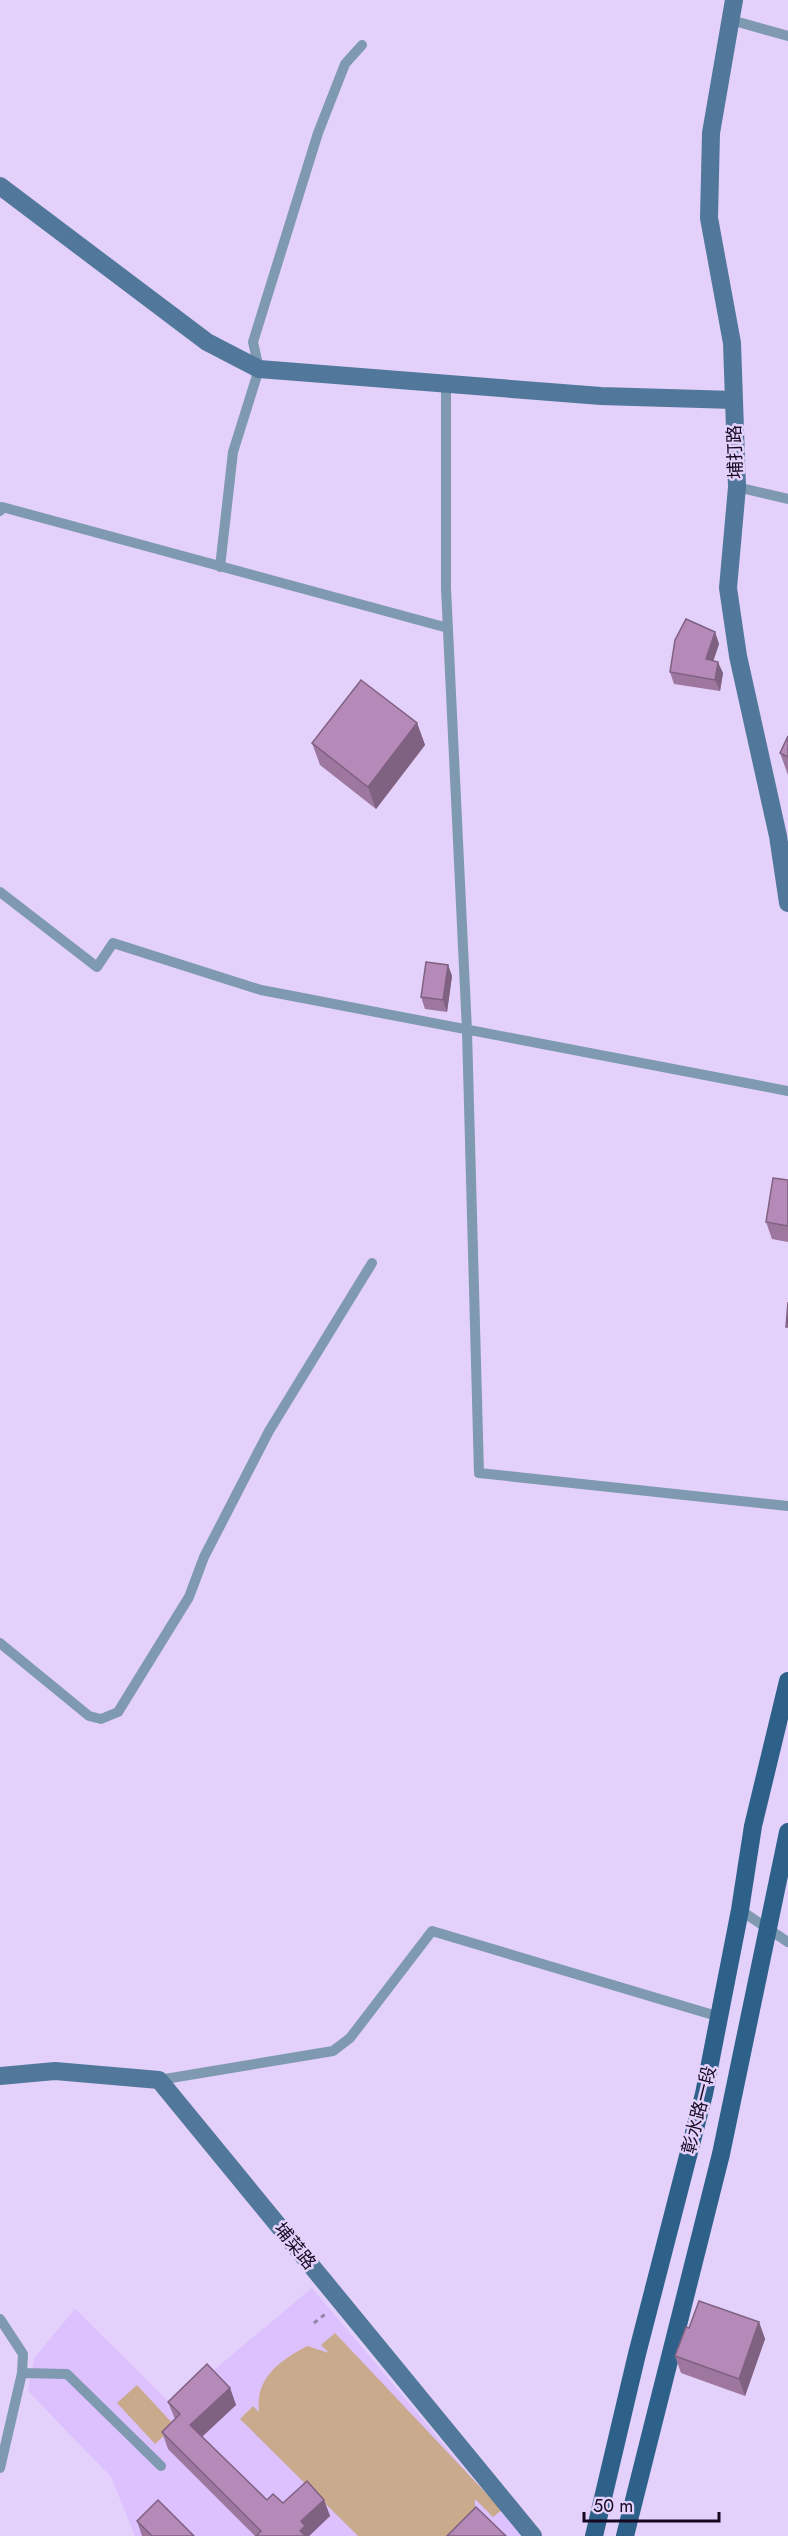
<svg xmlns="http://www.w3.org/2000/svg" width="788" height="2536" font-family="Jost,'Noto Sans TC',sans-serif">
  <rect width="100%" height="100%" fill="#e3d1fb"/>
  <path fill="#dcc1fe" d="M 312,2288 L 521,2536 L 135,2536 L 111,2477 L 28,2391 L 34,2358 L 75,2309 L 172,2405 Z"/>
  <path fill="#caaa8c" d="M 335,2333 L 502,2510 L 493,2517 L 475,2499 L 475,2514 L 465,2536 L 358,2536 L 240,2419 L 253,2406 L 259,2412 C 255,2377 280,2361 307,2346 L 329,2353 L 321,2345 Z
    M 137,2385 L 175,2426 L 155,2444 L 117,2403 Z"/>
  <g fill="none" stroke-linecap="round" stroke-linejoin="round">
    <path stroke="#9383a6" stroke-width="3" stroke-dasharray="4.5 4.5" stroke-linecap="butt" d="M 314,2323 L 328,2312"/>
    <path stroke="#7e99b0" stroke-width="10" d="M 731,20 L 788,36
      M 446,384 L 446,588 L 467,1031 L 479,1473 L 788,1506
      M 737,487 L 788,499
      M 0,511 L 2,507 L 448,628
      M 220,567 L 233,452 L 259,369 L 253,342 L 318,133 L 345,64 L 362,45
      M 0,892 L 97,967 L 113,943 L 261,990 L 788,1091
      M 0,1643 L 89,1716 L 101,1719 L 118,1712 L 189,1597 L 204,1557 L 269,1431 L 372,1263
      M 740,1910 L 788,1942
      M 159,2080 L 333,2051 L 350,2038 L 432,1931 L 720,2017
      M 0,2319 L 23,2354 L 22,2373 L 0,2468
      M 22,2373 L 67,2374 L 161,2466"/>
    <path stroke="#51789a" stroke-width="18" d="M 734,0 L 711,133 L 709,218 L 732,343 L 737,487 L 728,588 L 738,656 L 778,836 L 788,903
      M 0,186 L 207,342 L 259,369 L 601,396 L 734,400
      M 0,2076 L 55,2071 L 159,2080 L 533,2536"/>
    <path stroke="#2e618a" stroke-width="18" d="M 594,2536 L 637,2354 L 704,2094 L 740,1910 L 753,1826 L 788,1681
      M 625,2536 L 721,2154 L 788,1832"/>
  </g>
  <path fill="#9d779e" d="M 715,632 L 719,644 L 713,661 L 723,673 L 720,691 L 674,684 L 670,672 Z
    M 417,723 L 425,745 L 376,809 L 320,765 L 312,743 Z
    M 788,736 L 788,775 L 780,753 Z
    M 448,965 L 452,976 L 447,1012 L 425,1009 L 421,997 Z
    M 788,1180 L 788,1242 L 772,1239 L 766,1222 Z
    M 759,2322 L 765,2339 L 745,2396 L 681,2373 L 675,2356 L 689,2328 Z
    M 230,2388 L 236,2405 L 202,2437 L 267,2500 L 283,2503 L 324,2500 L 330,2516 L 309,2536 L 255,2536 L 168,2449 L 162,2432 L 175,2419 L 168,2402 Z
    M 137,2521 L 194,2536 L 142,2536 Z"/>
  <path fill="#7f6181" d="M 715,632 L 719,644 L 710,671 L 706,659 Z
    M 718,662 L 723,673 L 720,691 L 715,680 Z
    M 417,723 L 425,745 L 376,809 L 368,787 Z
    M 448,965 L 452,976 L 447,1012 L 443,1000 Z
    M 759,2322 L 765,2339 L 745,2396 L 739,2379 Z
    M 230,2388 L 236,2405 L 196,2442 L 190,2425 Z
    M 324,2500 L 330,2516 L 309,2536 L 302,2536 L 300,2531 L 301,2521 Z"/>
  <path fill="#b68ab8" stroke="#7f6181" stroke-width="1.5" d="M 686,619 L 715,632 L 706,659 L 718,662 L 715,680 L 670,672 L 675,640 Z
    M 361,680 L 417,723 L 368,787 L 312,743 Z
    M 788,736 L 788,757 L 780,753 Z
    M 426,962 L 448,965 L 443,1000 L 421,997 Z
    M 773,1178 L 788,1180 L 788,1226 L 766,1222 Z
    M 788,1302 L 788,1327 L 786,1327 Z
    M 699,2301 L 759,2322 L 739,2379 L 675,2356 L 686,2327 L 689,2328 Z
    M 207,2364 L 230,2388 L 190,2425 L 267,2500 L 273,2494 L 283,2503 L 307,2481 L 324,2500 L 301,2521 L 305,2526 L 300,2531 L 306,2536 L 256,2536 L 261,2531 L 162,2432 L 180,2414 L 168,2402 Z
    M 158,2500 L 194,2536 L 152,2536 L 137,2521 Z
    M 476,2507 L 506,2536 L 447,2536 Z"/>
  <g text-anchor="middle" stroke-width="5" stroke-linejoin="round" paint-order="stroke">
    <g font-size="18" fill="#160a22" stroke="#e3d1fb">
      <text transform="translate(735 452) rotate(-92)" y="6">埔打路</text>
      <text transform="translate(699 2110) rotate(-76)" y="6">彰水路一段</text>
      <text transform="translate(295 2246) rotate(51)" y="6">埔菜路</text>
    </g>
  </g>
  <path d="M584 2512v9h135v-9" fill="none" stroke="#160a22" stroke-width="3"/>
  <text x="593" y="2512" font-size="18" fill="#160a22" stroke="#e3d1fb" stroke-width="4.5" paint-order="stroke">50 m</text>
</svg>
